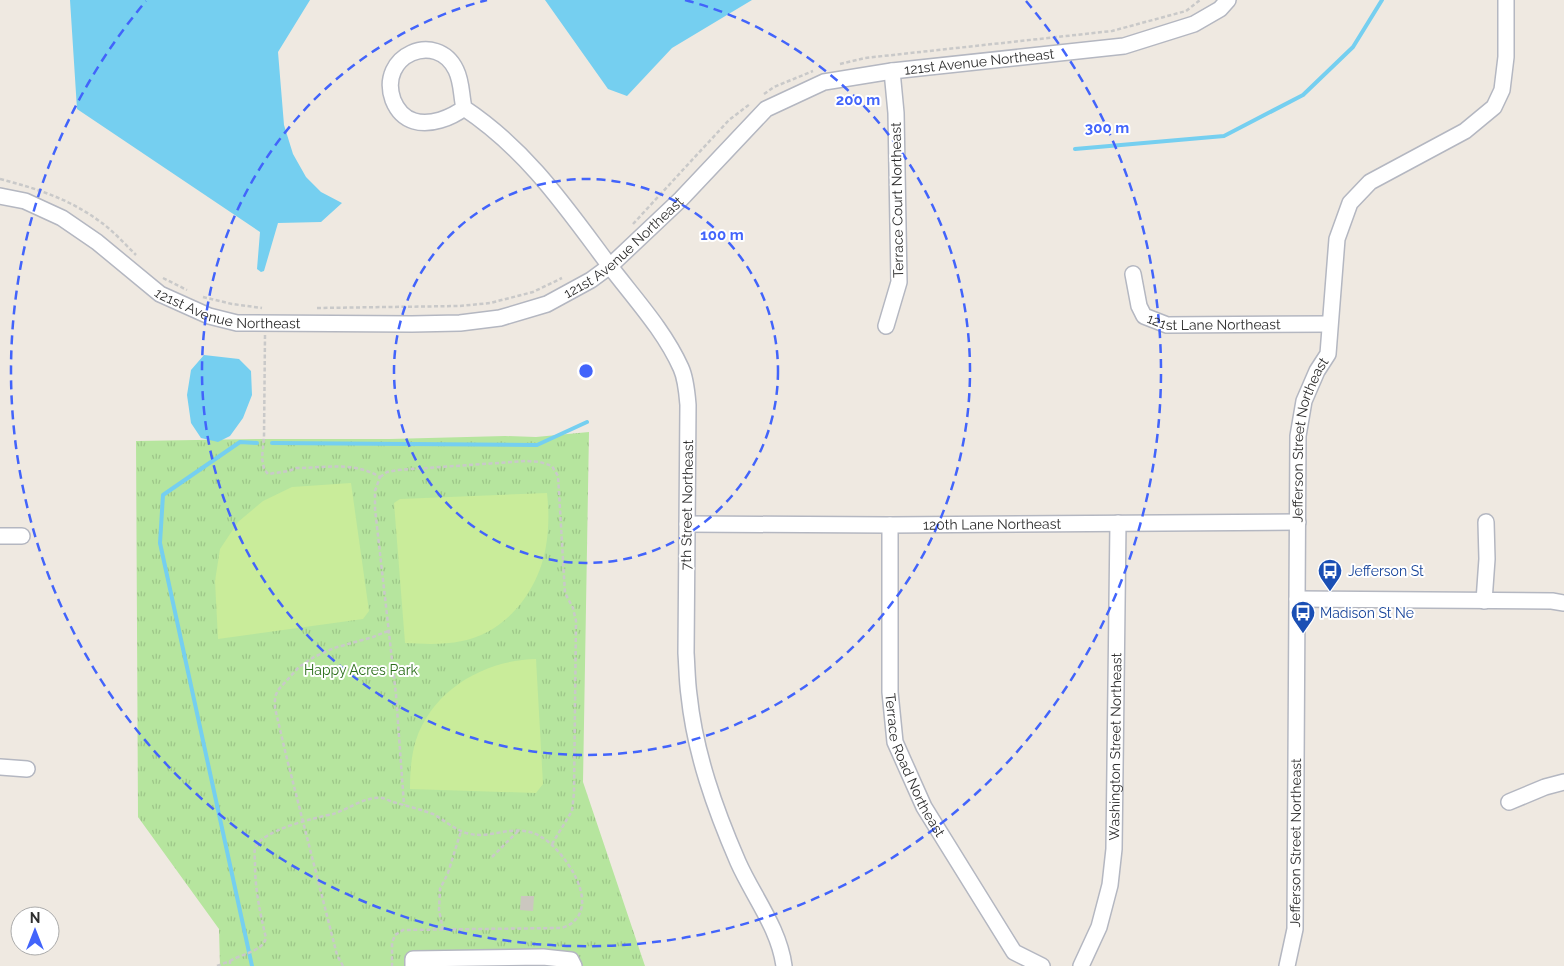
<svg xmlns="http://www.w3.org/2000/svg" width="1564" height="966" font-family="Raleway,sans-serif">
  <defs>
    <pattern id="grass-tufts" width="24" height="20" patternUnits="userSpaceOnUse" patternTransform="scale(1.25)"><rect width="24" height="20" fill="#b6e59e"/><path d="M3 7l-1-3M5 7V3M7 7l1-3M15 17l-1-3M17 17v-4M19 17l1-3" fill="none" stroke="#9dc588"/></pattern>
  </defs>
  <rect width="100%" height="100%" fill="#efe9e1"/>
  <path fill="url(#grass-tufts)" d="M 589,432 L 583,782 L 645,966 L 220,966 L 219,929 L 138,817 L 136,441 L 256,439 L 390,439 L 505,436 L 536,437 Z"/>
  <path fill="#c9ec9a" d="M 351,483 L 369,611 L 363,619 L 218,639 L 215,581 L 220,549 L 238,522 L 263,501 L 292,487 Z
    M 547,493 C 549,510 549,529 546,546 C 539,590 507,632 462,641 C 443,645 424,644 405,643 L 394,503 L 400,499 Z
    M 536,659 L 543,784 L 536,793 L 410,789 C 410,773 411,756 416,740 C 433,689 485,660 536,659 Z"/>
  <path fill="#75cff0" d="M 70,0 L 310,0 L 278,52 L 284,125 L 293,154 L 306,177 L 321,192 L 342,203 L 321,222 L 278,223 L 264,271 L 261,272 L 257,269 L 260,232 L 77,109 Z
    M 545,0 L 752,0 L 672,48 L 627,96 L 608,89 Z
    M 204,355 L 239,359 L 251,371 L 252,395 L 243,418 L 230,436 L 218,442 L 201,438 L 191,423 L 187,395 L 191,370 Z"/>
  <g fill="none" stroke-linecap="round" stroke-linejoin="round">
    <path stroke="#75cff0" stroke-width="4" d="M 1075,149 L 1224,136 L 1303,95 L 1353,47 L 1382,0
      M 272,443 L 537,445 L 587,422
      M 252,966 L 160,543 L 163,495 L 240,442 L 257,443"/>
  </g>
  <path fill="#cbc7bf" d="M 521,896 L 534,896 L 533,911 L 520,910 Z"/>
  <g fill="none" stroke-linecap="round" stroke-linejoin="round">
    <defs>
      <g id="minor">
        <path d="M 464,108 C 451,118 430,126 414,121 C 404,118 397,110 393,100 C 377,55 437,30 456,70 C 462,82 461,95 464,108 C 527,150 565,206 609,265 C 634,298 664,330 681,368 C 686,379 687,393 688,405 L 686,653 C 687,667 687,681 689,695 C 695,753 715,809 738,862 C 753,896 779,928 784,966"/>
        <path id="s1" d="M 0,196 L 25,201 L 62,218 L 97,242 L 160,294 L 209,316 L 237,323 L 412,324 L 460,323 L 500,318 L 547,304 L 591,280 L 610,266 L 681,199 L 766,109 L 824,82 L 892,71 L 1124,46 L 1194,24 L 1220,9 L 1228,0"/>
        <path id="s2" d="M 1133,274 L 1139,306 L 1144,316 L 1167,325 L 1329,324"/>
        <path d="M 886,326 L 899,282 L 896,113 L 892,71"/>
        <path id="s3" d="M 687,524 L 890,525 L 1298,522"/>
        <path id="s4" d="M 890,525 L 890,692 L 895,742 L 924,807 L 1014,952 L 1042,966"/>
        <path d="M 0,536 L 22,536"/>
        <path d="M 1297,599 L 1552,601 L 1564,603"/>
        <path d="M 1484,601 L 1487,559 L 1486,522"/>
        <path d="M 0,767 L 27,769"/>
        <path d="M 1509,802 L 1545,787 L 1564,782"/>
        <path d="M 413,966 L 413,959 L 543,957 L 571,960 L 574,966"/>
        <path id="s5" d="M 1081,966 L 1099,927 L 1110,885 L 1114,849 L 1118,523"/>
        <path id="s6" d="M 1287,966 L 1295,929 L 1298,436 L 1304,401 L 1317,371 L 1328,354 L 1337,239 L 1350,203 L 1370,182 L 1465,131 L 1494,107 L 1502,90 L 1506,57 L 1506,0"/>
      </g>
    </defs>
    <use href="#minor" stroke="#b4b7c1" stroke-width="18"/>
    <path stroke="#c9c9c9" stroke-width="2.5" stroke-dasharray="4 2.5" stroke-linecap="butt" d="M 840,64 L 865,58 L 1112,31 L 1186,11 L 1200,0
      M 764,94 L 774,87 L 813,71
      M 0,179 C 38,189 70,199 102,223 C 114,232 125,244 136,255
      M 633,224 L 729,120 L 750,104
      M 163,278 L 187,290
      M 203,297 L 232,304 L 262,308
      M 317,308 L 459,306 L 490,303 L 533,292 L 562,278
      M 265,335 L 264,437 L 262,458 L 264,469 L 268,474 L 289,471 L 296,468 C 326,468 353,461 380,477 L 375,491 L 375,509 L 396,695 L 404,805
      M 380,477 L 387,472 L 398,470 L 526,461 L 540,462 L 552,466 L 558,476 L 565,593 L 573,608 L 576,621 L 574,793 L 572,811 L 552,844
      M 492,857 L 519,830
      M 443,930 L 439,910 L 440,889 L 448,873 L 461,831
      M 230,961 C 241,954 262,952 266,938 C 260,913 255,889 255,864 C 255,859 254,852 255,848 C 262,830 314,818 333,814 C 349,809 365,796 382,798 C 386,799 390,801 393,802 C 406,806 420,809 433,814 C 444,820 454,829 466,833 C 493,841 515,820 543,838 C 565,852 602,905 569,925 C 566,927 561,928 558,928 L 403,930 L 395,935 L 392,943 L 392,966
      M 217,966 L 230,961 L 230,966
      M 343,966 L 337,955 L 286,755 L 275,708 L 275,697 L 278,690 L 299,667 L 314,657 L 334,648 L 373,637 L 388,631"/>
    <use href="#minor" stroke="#fff" stroke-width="15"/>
  </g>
  <g fill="none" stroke="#4264fb" stroke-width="2.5" stroke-dasharray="9 6">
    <circle cx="586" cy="371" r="192"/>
    <path d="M685 0A384 384 0 1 1 487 0"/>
    <path d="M1026 1A575 575 0 1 1 146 1"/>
  </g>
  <defs>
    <symbol id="bus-pin" viewBox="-11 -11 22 30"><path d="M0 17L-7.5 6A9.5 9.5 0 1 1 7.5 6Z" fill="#1a4fb4" stroke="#fff"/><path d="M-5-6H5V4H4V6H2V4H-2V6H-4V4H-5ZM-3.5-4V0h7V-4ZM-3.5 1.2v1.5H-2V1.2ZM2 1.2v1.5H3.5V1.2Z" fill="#fff"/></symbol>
  </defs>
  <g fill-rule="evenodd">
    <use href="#bus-pin" x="1316" y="557" width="28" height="38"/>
    <use href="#bus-pin" x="1289" y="599" width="28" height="38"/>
  </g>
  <g text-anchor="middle" stroke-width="4" stroke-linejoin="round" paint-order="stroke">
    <g font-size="14" fill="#2e2e2e" stroke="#fff">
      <text dy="5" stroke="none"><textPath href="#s1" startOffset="1101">121st Avenue Northeast</textPath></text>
      <text transform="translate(897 200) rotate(-91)" y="5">Terrace Court Northeast</text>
      <text dy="5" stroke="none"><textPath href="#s1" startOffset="681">121st Avenue Northeast</textPath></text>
      <text dy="5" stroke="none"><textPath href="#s1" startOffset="261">121st Avenue Northeast</textPath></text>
      <text dy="5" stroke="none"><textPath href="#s2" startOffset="115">121st Lane Northeast</textPath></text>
      <text dy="5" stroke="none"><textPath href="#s6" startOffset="529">Jefferson Street Northeast</textPath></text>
      <text transform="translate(687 505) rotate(-89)" y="5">7th Street Northeast</text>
      <text dy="5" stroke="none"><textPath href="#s3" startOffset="305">120th Lane Northeast</textPath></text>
      <text dy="5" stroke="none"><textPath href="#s5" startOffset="225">Washington Street Northeast</textPath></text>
      <text dy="5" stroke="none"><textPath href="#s4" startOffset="245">Terrace Road Northeast</textPath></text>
      <text dy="5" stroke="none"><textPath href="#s6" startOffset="124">Jefferson Street Northeast</textPath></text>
    </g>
    <g font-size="14" fill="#164399" stroke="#fff" text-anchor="start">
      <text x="1348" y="576">Jefferson St</text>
      <text x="1320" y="618">Madison St Ne</text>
    </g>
    <g font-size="14" fill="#2c6e1b" stroke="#fff">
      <text x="361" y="675">Happy Acres Park</text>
    </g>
  </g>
  <circle cx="586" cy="371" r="8" fill="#4264fb" stroke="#fff" stroke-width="2.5"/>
  <g font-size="15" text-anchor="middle" font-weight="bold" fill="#4264fb" stroke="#fff" stroke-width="4" stroke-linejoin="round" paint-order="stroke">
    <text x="858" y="105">200 m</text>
    <text x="1107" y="133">300 m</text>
    <text x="722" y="240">100 m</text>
  </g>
  <g transform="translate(35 931)"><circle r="24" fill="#ffffff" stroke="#ababab"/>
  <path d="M0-4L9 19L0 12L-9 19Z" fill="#4264fb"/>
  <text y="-8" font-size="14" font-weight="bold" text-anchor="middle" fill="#2e2e2e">N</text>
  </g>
</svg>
